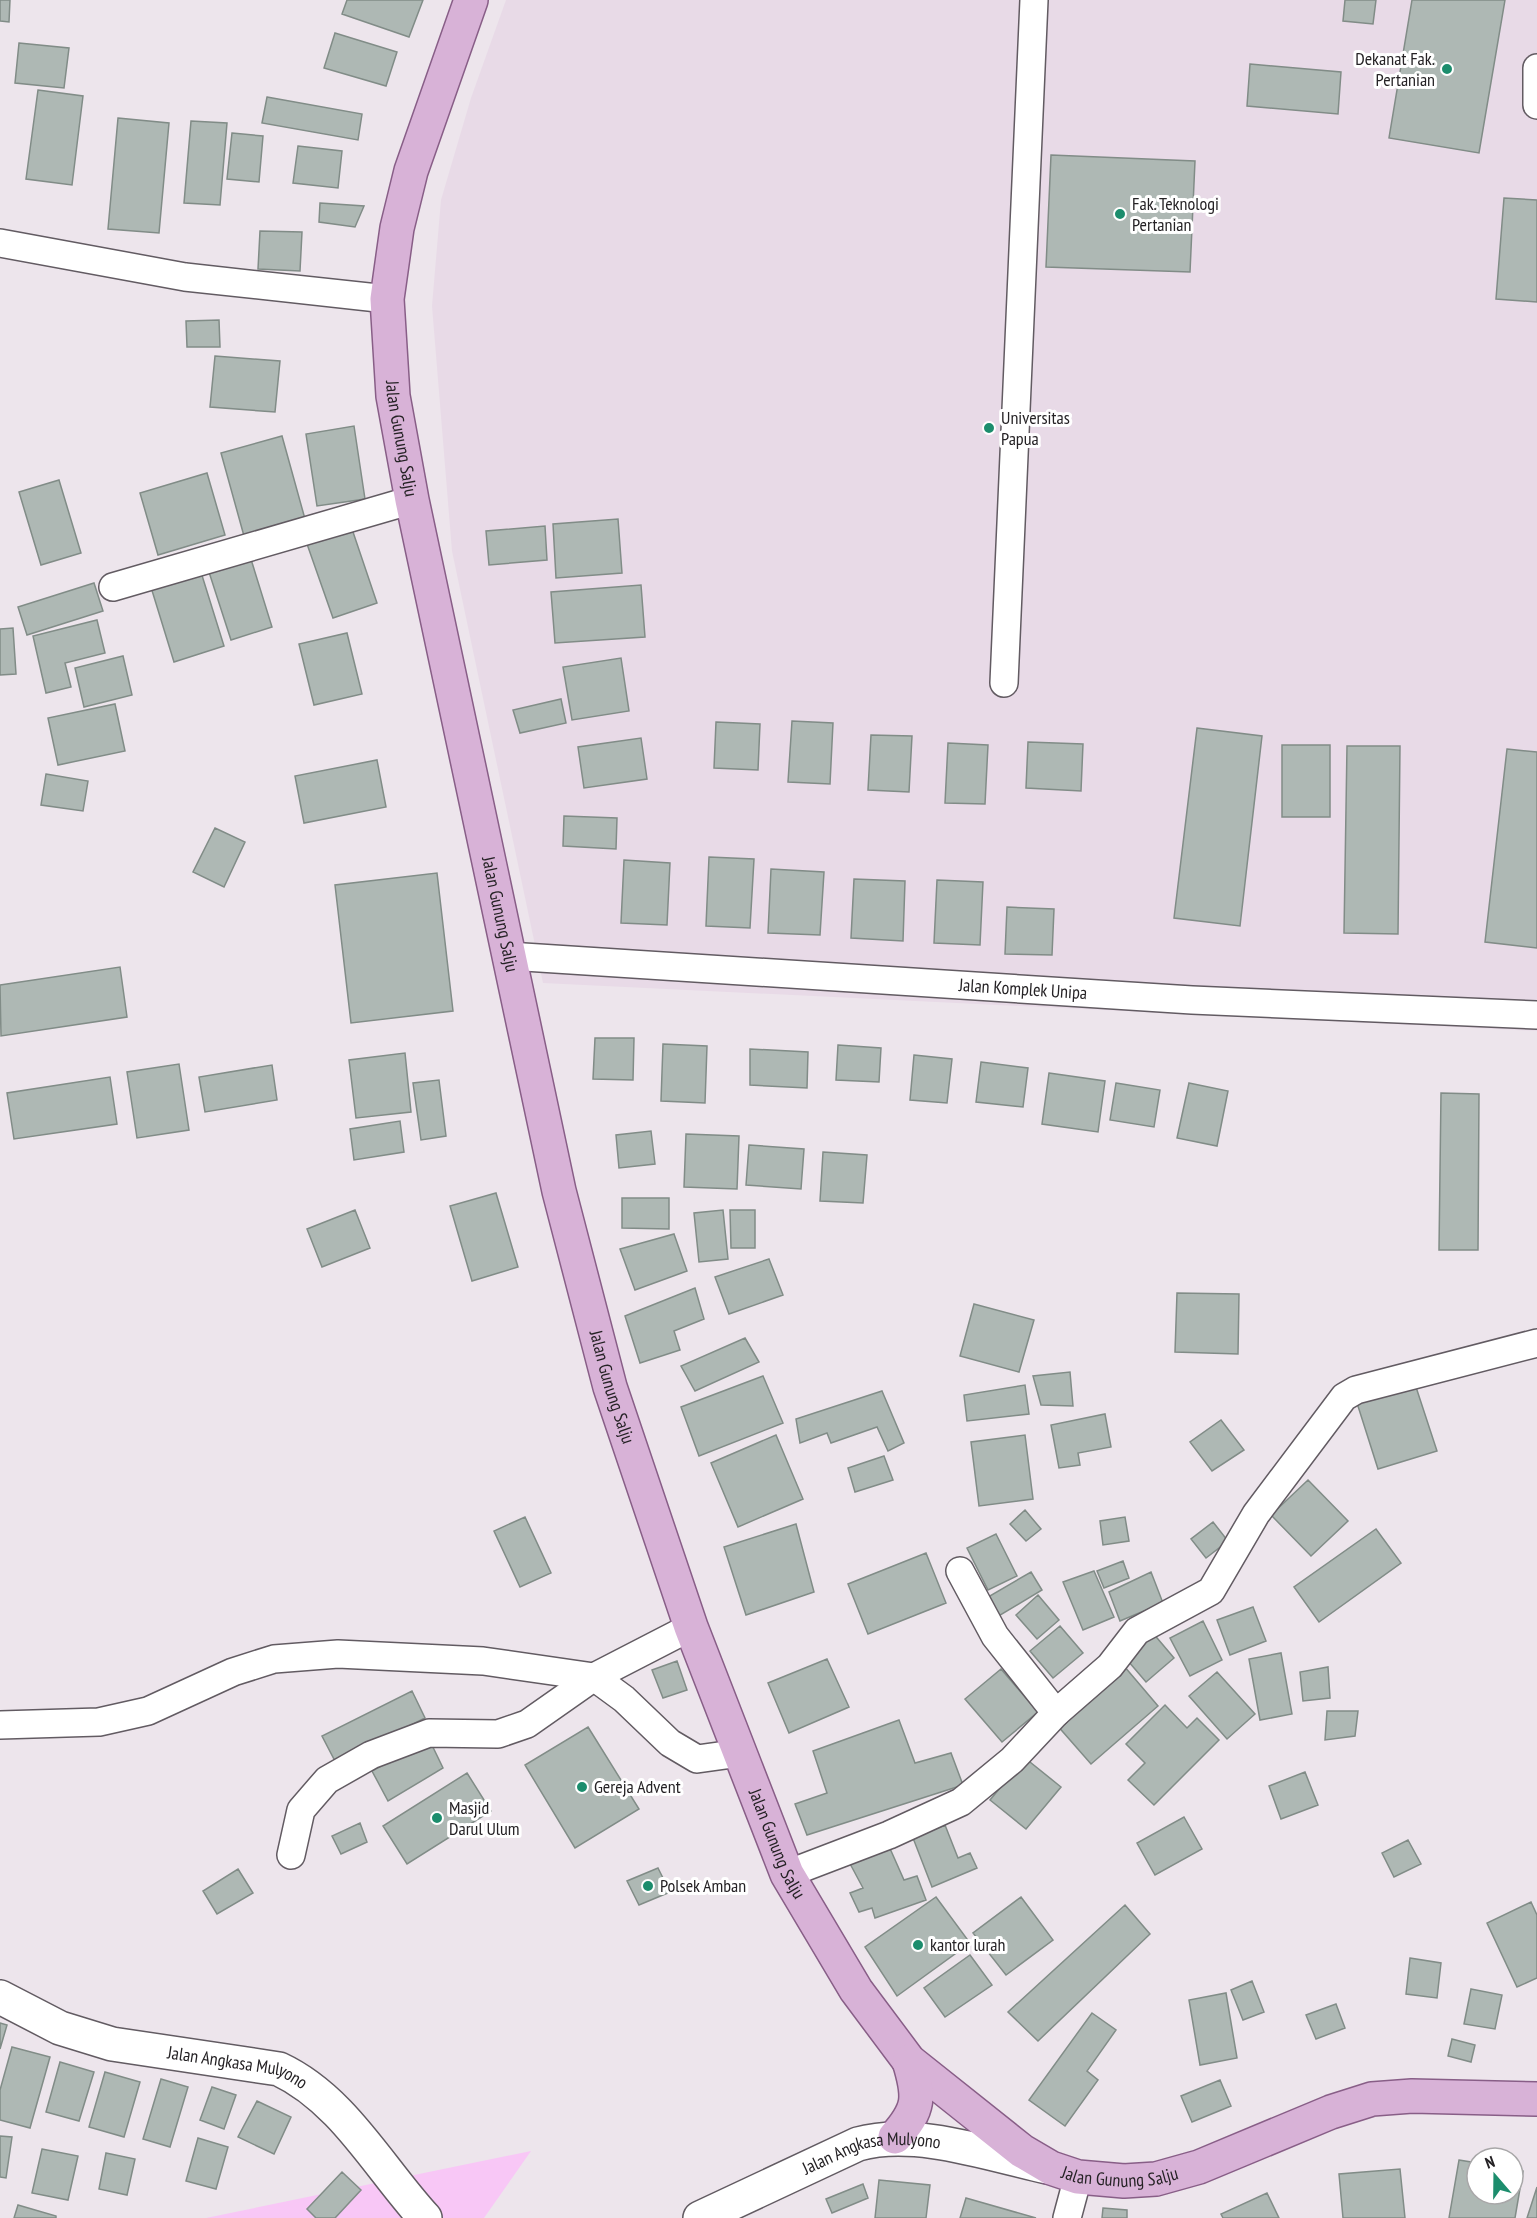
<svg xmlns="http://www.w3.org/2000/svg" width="1537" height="2218" font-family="'PT Sans Narrow',sans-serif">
  <rect width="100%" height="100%" fill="#ede5ec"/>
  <path fill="#e8dae7" d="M 506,0 L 1537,0 L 1537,1031 L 543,983 L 452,551 L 432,306 L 441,200 L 471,98 Z"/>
  <path fill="#f8c7f6" d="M 531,2151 L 484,2218 L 206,2218 Z"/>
  <path fill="#aeb8b4" stroke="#818c87" stroke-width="1.5" d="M 0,0 L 10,0 L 9,22 L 0,21 Z
    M 347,0 L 423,0 L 409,37 L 342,14 Z
    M 1345,0 L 1376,0 L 1373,24 L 1343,21 Z
    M 1412,0 L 1505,0 L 1479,153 L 1389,138 Z
    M 335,33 L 397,52 L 386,86 L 324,68 Z
    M 19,43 L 69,48 L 64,88 L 15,83 Z
    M 1250,64 L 1341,72 L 1338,114 L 1247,106 Z
    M 38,90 L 83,96 L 72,185 L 26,179 Z
    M 267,97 L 362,114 L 358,140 L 262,123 Z
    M 118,118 L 169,123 L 159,233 L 108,229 Z
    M 191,121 L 227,123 L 220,205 L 184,203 Z
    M 232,133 L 263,136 L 259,182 L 227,179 Z
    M 298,146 L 342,151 L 338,188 L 293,183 Z
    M 1051,155 L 1195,161 L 1190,272 L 1046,267 Z
    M 1504,198 L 1537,200 L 1537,302 L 1496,299 Z
    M 320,203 L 364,206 L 355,227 L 319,222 Z
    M 260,231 L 302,232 L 300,271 L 258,269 Z
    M 219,320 L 220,347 L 187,347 L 186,321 Z
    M 215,356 L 280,361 L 275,412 L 210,407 Z
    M 354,426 L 365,499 L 317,506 L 306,434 Z
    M 282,436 L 305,519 L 244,536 L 221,453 Z
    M 207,473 L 225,535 L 158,555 L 140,493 Z
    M 59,480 L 81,553 L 41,565 L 19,492 Z
    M 618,519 L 622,573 L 556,578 L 553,524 Z
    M 545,526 L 547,560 L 489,565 L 486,531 Z
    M 352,529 L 377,603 L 333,618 L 307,544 Z
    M 250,556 L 272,627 L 231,640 L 208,569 Z
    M 200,569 L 224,646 L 174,662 L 150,584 Z
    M 94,583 L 103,611 L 27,635 L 18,607 Z
    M 641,585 L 645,637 L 555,643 L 551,592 Z
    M 97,620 L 105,653 L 65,663 L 71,687 L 46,693 L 33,636 Z
    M 13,628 L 16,674 L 0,675 L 0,629 Z
    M 347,633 L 362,694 L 314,705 L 299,644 Z
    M 123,656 L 132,695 L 84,707 L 75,668 Z
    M 621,658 L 629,711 L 572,720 L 563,667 Z
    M 561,699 L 566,723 L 520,733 L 513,710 Z
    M 115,704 L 125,751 L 58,765 L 48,718 Z
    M 792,721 L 833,723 L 830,784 L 788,782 Z
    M 716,722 L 760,724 L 758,770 L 714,768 Z
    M 1197,728 L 1262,736 L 1240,926 L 1174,918 Z
    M 871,735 L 912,736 L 909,792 L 868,790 Z
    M 641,738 L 647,779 L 584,788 L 578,747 Z
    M 1028,742 L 1083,744 L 1081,791 L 1026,788 Z
    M 948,743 L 988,745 L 985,804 L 945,803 Z
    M 1282,745 L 1330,745 L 1330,817 L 1282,817 Z
    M 1347,746 L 1400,746 L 1398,934 L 1344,933 Z
    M 1507,749 L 1537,752 L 1537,948 L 1485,942 Z
    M 377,760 L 386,807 L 304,823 L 295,776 Z
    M 46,774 L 88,781 L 83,811 L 41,805 Z
    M 564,816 L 617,818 L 616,849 L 563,846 Z
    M 215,828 L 245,842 L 224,887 L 193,872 Z
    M 709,857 L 754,859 L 750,928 L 706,926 Z
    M 624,860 L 670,863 L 667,925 L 621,923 Z
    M 771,869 L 824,872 L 820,935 L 768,933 Z
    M 437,873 L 453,1011 L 351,1023 L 335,885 Z
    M 854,879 L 905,881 L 903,941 L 851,938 Z
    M 937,880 L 983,882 L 980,945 L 934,943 Z
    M 1007,907 L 1054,909 L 1052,955 L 1005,954 Z
    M 120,967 L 127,1017 L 1,1036 L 0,985 Z
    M 595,1038 L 634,1038 L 633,1080 L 593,1079 Z
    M 663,1044 L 707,1046 L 705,1103 L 661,1101 Z
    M 838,1045 L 881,1048 L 879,1082 L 836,1080 Z
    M 750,1049 L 808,1052 L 807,1088 L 750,1085 Z
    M 405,1053 L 411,1112 L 356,1118 L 349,1060 Z
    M 914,1055 L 952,1059 L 947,1103 L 910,1100 Z
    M 981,1062 L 1028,1068 L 1023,1107 L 976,1102 Z
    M 179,1064 L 189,1130 L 137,1138 L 127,1072 Z
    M 272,1065 L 277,1100 L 205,1112 L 199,1077 Z
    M 1049,1073 L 1105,1081 L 1098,1132 L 1042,1124 Z
    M 110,1077 L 117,1124 L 14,1139 L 7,1093 Z
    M 439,1080 L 446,1136 L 421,1140 L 413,1083 Z
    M 1116,1083 L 1160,1090 L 1154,1127 L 1110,1120 Z
    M 1189,1083 L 1228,1091 L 1217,1146 L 1177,1138 Z
    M 1441,1093 L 1479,1094 L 1478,1250 L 1439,1250 Z
    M 400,1121 L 404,1152 L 354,1160 L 350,1129 Z
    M 651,1131 L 655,1164 L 619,1168 L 616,1135 Z
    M 686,1134 L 739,1136 L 737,1189 L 684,1187 Z
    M 749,1145 L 804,1149 L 801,1189 L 746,1185 Z
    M 823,1152 L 867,1155 L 863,1203 L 820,1201 Z
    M 496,1193 L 518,1267 L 472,1281 L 450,1206 Z
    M 622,1198 L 669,1198 L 669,1229 L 622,1228 Z
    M 355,1210 L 370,1248 L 322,1267 L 307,1229 Z
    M 723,1210 L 728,1259 L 699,1262 L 694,1213 Z
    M 730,1210 L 755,1210 L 755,1248 L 731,1248 Z
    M 674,1234 L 687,1271 L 635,1290 L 620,1249 Z
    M 769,1259 L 783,1295 L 729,1314 L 715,1277 Z
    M 695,1288 L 704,1319 L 674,1331 L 680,1350 L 640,1363 L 625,1316 Z
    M 1177,1293 L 1239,1294 L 1238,1354 L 1175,1352 Z
    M 974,1304 L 1034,1320 L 1019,1372 L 960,1356 Z
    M 745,1338 L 759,1362 L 695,1391 L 681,1366 Z
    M 1070,1372 L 1073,1406 L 1041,1405 L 1033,1376 Z
    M 763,1376 L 783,1423 L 699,1456 L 681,1407 Z
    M 1415,1384 L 1437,1451 L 1378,1469 L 1357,1403 Z
    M 1025,1385 L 1029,1414 L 967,1421 L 964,1395 Z
    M 882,1391 L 904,1443 L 888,1451 L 877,1427 L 831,1443 L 827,1433 L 800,1443 L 796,1419 Z
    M 1105,1414 L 1111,1447 L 1078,1453 L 1080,1465 L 1059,1468 L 1051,1425 Z
    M 1221,1420 L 1244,1450 L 1212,1471 L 1190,1442 Z
    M 776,1435 L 803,1499 L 738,1527 L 711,1463 Z
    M 1025,1435 L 1033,1499 L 979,1506 L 971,1442 Z
    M 884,1456 L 893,1480 L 855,1492 L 848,1468 Z
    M 1308,1480 L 1348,1521 L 1311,1556 L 1271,1515 Z
    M 1025,1510 L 1041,1529 L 1026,1541 L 1010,1524 Z
    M 525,1517 L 551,1573 L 520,1587 L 494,1531 Z
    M 1125,1517 L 1129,1541 L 1103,1545 L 1100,1521 Z
    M 1213,1522 L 1228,1541 L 1206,1558 L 1191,1539 Z
    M 796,1524 L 814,1592 L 746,1615 L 724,1547 Z
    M 1376,1529 L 1401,1563 L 1319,1622 L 1294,1587 Z
    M 996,1534 L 1017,1576 L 988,1590 L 967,1548 Z
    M 926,1553 L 946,1603 L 868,1634 L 848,1584 Z
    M 1123,1561 L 1129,1578 L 1104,1588 L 1097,1571 Z
    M 1094,1571 L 1114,1617 L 1083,1630 L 1063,1582 Z
    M 1031,1572 L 1042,1590 L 997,1617 L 988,1597 Z
    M 1151,1572 L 1163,1603 L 1120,1621 L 1109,1592 Z
    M 1038,1595 L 1059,1620 L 1037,1639 L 1016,1615 Z
    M 1253,1607 L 1266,1641 L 1230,1655 L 1217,1620 Z
    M 1203,1621 L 1222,1660 L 1190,1676 L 1170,1638 Z
    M 1060,1626 L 1083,1653 L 1053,1678 L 1030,1651 Z
    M 1152,1632 L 1174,1658 L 1146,1682 L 1123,1655 Z
    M 1281,1653 L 1292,1714 L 1260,1720 L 1249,1659 Z
    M 827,1659 L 849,1707 L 789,1733 L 768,1683 Z
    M 677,1661 L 687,1690 L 663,1698 L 652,1670 Z
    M 1124,1666 L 1158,1706 L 1091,1764 L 1056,1724 Z
    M 1328,1667 L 1330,1698 L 1303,1701 L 1300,1672 Z
    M 1001,1669 L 1038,1712 L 1002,1742 L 965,1699 Z
    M 1217,1672 L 1255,1714 L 1227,1739 L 1189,1696 Z
    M 412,1691 L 425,1718 L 336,1763 L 322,1736 Z
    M 1165,1705 L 1187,1728 L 1197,1718 L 1219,1740 L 1154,1805 L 1128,1780 L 1145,1763 L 1126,1744 Z
    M 1327,1711 L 1358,1711 L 1355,1736 L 1325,1740 Z
    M 899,1720 L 915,1763 L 951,1753 L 963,1785 L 807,1835 L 795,1804 L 827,1793 L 813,1751 Z
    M 588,1727 L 639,1809 L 575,1848 L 525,1765 Z
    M 429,1739 L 443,1768 L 388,1801 L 372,1771 Z
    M 1025,1758 L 1061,1787 L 1026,1829 L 990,1800 Z
    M 1305,1772 L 1318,1805 L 1281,1819 L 1269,1786 Z
    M 467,1773 L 491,1811 L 407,1864 L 383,1826 Z
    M 1184,1817 L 1202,1849 L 1155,1875 L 1137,1843 Z
    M 360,1823 L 367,1842 L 341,1854 L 332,1836 Z
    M 945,1825 L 958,1858 L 970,1853 L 977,1868 L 932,1887 L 913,1838 Z
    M 1408,1840 L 1421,1864 L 1394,1877 L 1382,1853 Z
    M 888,1844 L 904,1880 L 917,1876 L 926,1900 L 875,1918 L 872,1908 L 859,1912 L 850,1893 L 863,1888 L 848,1860 Z
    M 658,1868 L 670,1892 L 639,1905 L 627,1881 Z
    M 238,1869 L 253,1893 L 217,1914 L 203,1891 Z
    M 936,1897 L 970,1943 L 897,1996 L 865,1947 Z
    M 1021,1897 L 1053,1940 L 1006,1975 L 973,1933 Z
    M 1531,1902 L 1537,1915 L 1537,1978 L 1517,1987 L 1487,1923 Z
    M 1125,1905 L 1150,1934 L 1038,2041 L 1008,2012 Z
    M 970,1955 L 992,1985 L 945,2017 L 924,1988 Z
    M 1410,1958 L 1441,1963 L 1437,1998 L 1406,1994 Z
    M 1252,1981 L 1264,2012 L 1243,2020 L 1231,1990 Z
    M 1471,1989 L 1502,1995 L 1495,2029 L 1464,2024 Z
    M 1226,1993 L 1237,2058 L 1200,2065 L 1189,2000 Z
    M 1336,2004 L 1345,2028 L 1316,2039 L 1306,2015 Z
    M 1092,2013 L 1116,2030 L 1087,2071 L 1098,2080 L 1065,2126 L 1029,2100 Z
    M 0,2023 L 7,2025 L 0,2049 Z
    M 1452,2039 L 1475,2045 L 1471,2062 L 1448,2056 Z
    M 12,2047 L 50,2057 L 30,2128 L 0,2120 L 0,2090 Z
    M 60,2062 L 94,2072 L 79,2121 L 46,2112 Z
    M 105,2072 L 140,2082 L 124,2137 L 89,2127 Z
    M 161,2079 L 188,2087 L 170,2147 L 143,2139 Z
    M 1220,2080 L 1231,2106 L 1192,2122 L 1181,2096 Z
    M 212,2087 L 236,2095 L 224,2129 L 200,2120 Z
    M 257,2101 L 291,2117 L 274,2154 L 238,2137 Z
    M 0,2136 L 12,2137 L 6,2178 L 0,2177 Z
    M 198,2138 L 228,2147 L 216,2189 L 186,2181 Z
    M 42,2149 L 78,2156 L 68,2200 L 32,2193 Z
    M 106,2153 L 135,2159 L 127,2195 L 99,2189 Z
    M 1459,2160 L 1477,2163 L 1477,2194 L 1513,2194 L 1513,2169 L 1523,2171 L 1515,2218 L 1449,2218 Z
    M 1400,2169 L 1405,2218 L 1343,2218 L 1339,2174 Z
    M 342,2172 L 361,2190 L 335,2218 L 316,2218 L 307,2209 Z
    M 879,2180 L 930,2185 L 926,2218 L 875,2218 Z
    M 863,2184 L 868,2198 L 832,2213 L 826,2199 Z
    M 1537,2187 L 1537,2218 L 1527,2218 Z
    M 1267,2193 L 1279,2218 L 1223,2218 L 1221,2214 Z
    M 966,2198 L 1036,2218 L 960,2218 Z
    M 18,2205 L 56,2216 L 56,2218 L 14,2218 Z
    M 1103,2208 L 1127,2210 L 1127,2218 L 1102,2218 Z"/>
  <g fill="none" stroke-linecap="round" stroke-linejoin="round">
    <defs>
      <g id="minor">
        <path d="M 1537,68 L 1537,105"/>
        <path d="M 0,243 L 185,277 L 387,299"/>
        <path d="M 113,587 L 412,500"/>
        <path d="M 1004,683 L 1034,0"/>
        <path id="s1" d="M 508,956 L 1192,1000 L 1537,1015"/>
        <path d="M 960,1571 L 995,1636 L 1056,1713"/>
        <path d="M 0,1725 L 99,1722 L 148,1711 L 233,1672 L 274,1659 L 338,1654 L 483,1661 L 594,1677 L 691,1627"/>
        <path d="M 291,1855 L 301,1810 L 327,1780 L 371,1755 L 429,1733 L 498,1734 L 527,1724 L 594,1677 L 624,1699 L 670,1743 L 697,1759 L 740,1753"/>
        <path d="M 787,1874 L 889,1835 L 961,1802 L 1012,1760 L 1056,1713 L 1110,1666 L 1137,1631 L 1211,1591 L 1256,1514 L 1344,1397 L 1356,1390 L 1537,1343"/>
        <path d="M 1067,2218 L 1078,2177"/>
      </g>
      <g id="secondary">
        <path id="s2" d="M 0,1997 L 60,2028 L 112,2044 L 279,2069 C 343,2099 379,2168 425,2218"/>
        <path id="s3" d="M 700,2218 L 858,2144 C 915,2128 989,2154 1047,2167"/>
      </g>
      <g id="primary">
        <path id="s4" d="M 471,0 L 411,171 L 397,228 L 387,299 L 393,396 L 412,500 L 559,1191 L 610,1387 L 691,1627 L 787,1874 L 856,1990 L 909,2061 L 1022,2151 L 1051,2168 L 1078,2177 L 1124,2181 L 1156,2179 L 1199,2167 L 1331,2112 L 1372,2099 L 1412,2096 L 1537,2099"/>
        <path d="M 895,2137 C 920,2109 920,2097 909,2061"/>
      </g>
    </defs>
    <use href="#minor" stroke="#625b62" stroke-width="30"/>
    <use href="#secondary" stroke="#625b62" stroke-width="36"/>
    <use href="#primary" stroke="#885e87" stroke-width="36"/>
    <use href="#minor" stroke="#fff" stroke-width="27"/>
    <use href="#secondary" stroke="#fff" stroke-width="33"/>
    <use href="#primary" stroke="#d8b2d7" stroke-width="33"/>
  </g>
  <g fill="#1c8d6d" stroke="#fff" stroke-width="2">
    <circle cx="1447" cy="69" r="6"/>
    <circle cx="1120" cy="214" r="6"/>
    <circle cx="989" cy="428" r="6"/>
    <circle cx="582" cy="1787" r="6"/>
    <circle cx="437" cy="1818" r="6"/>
    <circle cx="648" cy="1886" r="6"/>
    <circle cx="918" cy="1945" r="6"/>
  </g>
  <g text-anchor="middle" stroke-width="6" stroke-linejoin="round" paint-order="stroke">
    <g font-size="18" fill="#252225" stroke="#fff" text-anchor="start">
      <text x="1435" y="65" text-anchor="end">Dekanat Fak.<tspan x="1435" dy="21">Pertanian</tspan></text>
      <text x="1132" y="210">Fak. Teknologi<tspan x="1132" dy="21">Pertanian</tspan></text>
      <text x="1001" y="424">Universitas<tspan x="1001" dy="21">Papua</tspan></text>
      <text x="594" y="1793">Gereja Advent</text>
      <text x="449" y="1814">Masjid<tspan x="449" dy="21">Darul Ulum</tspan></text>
      <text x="660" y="1892">Polsek Amban</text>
      <text x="930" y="1951">kantor lurah</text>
    </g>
    <g font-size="18" fill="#252225" stroke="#fff">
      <text dy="6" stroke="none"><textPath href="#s4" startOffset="452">Jalan Gunung Salju</textPath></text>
      <text dy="6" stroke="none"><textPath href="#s4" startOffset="938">Jalan Gunung Salju</textPath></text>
      <text dy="6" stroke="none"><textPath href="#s1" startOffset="516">Jalan Komplek Unipa</textPath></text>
      <text dy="6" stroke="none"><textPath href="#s4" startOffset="1424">Jalan Gunung Salju</textPath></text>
      <text dy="6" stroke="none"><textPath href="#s4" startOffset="1910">Jalan Gunung Salju</textPath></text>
      <text dy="6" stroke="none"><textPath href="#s2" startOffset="250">Jalan Angkasa Mulyono</textPath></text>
      <text dy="6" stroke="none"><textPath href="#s3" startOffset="186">Jalan Angkasa Mulyono</textPath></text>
      <text dy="6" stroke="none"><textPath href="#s4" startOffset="2414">Jalan Gunung Salju</textPath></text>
    </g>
  </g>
  <g transform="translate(1495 2176) rotate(340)"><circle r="28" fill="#ffffff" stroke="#a8a7a8" stroke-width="1.5"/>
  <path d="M0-4.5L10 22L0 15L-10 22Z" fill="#1c8d6d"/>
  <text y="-9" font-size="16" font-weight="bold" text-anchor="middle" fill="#252225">N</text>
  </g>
</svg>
